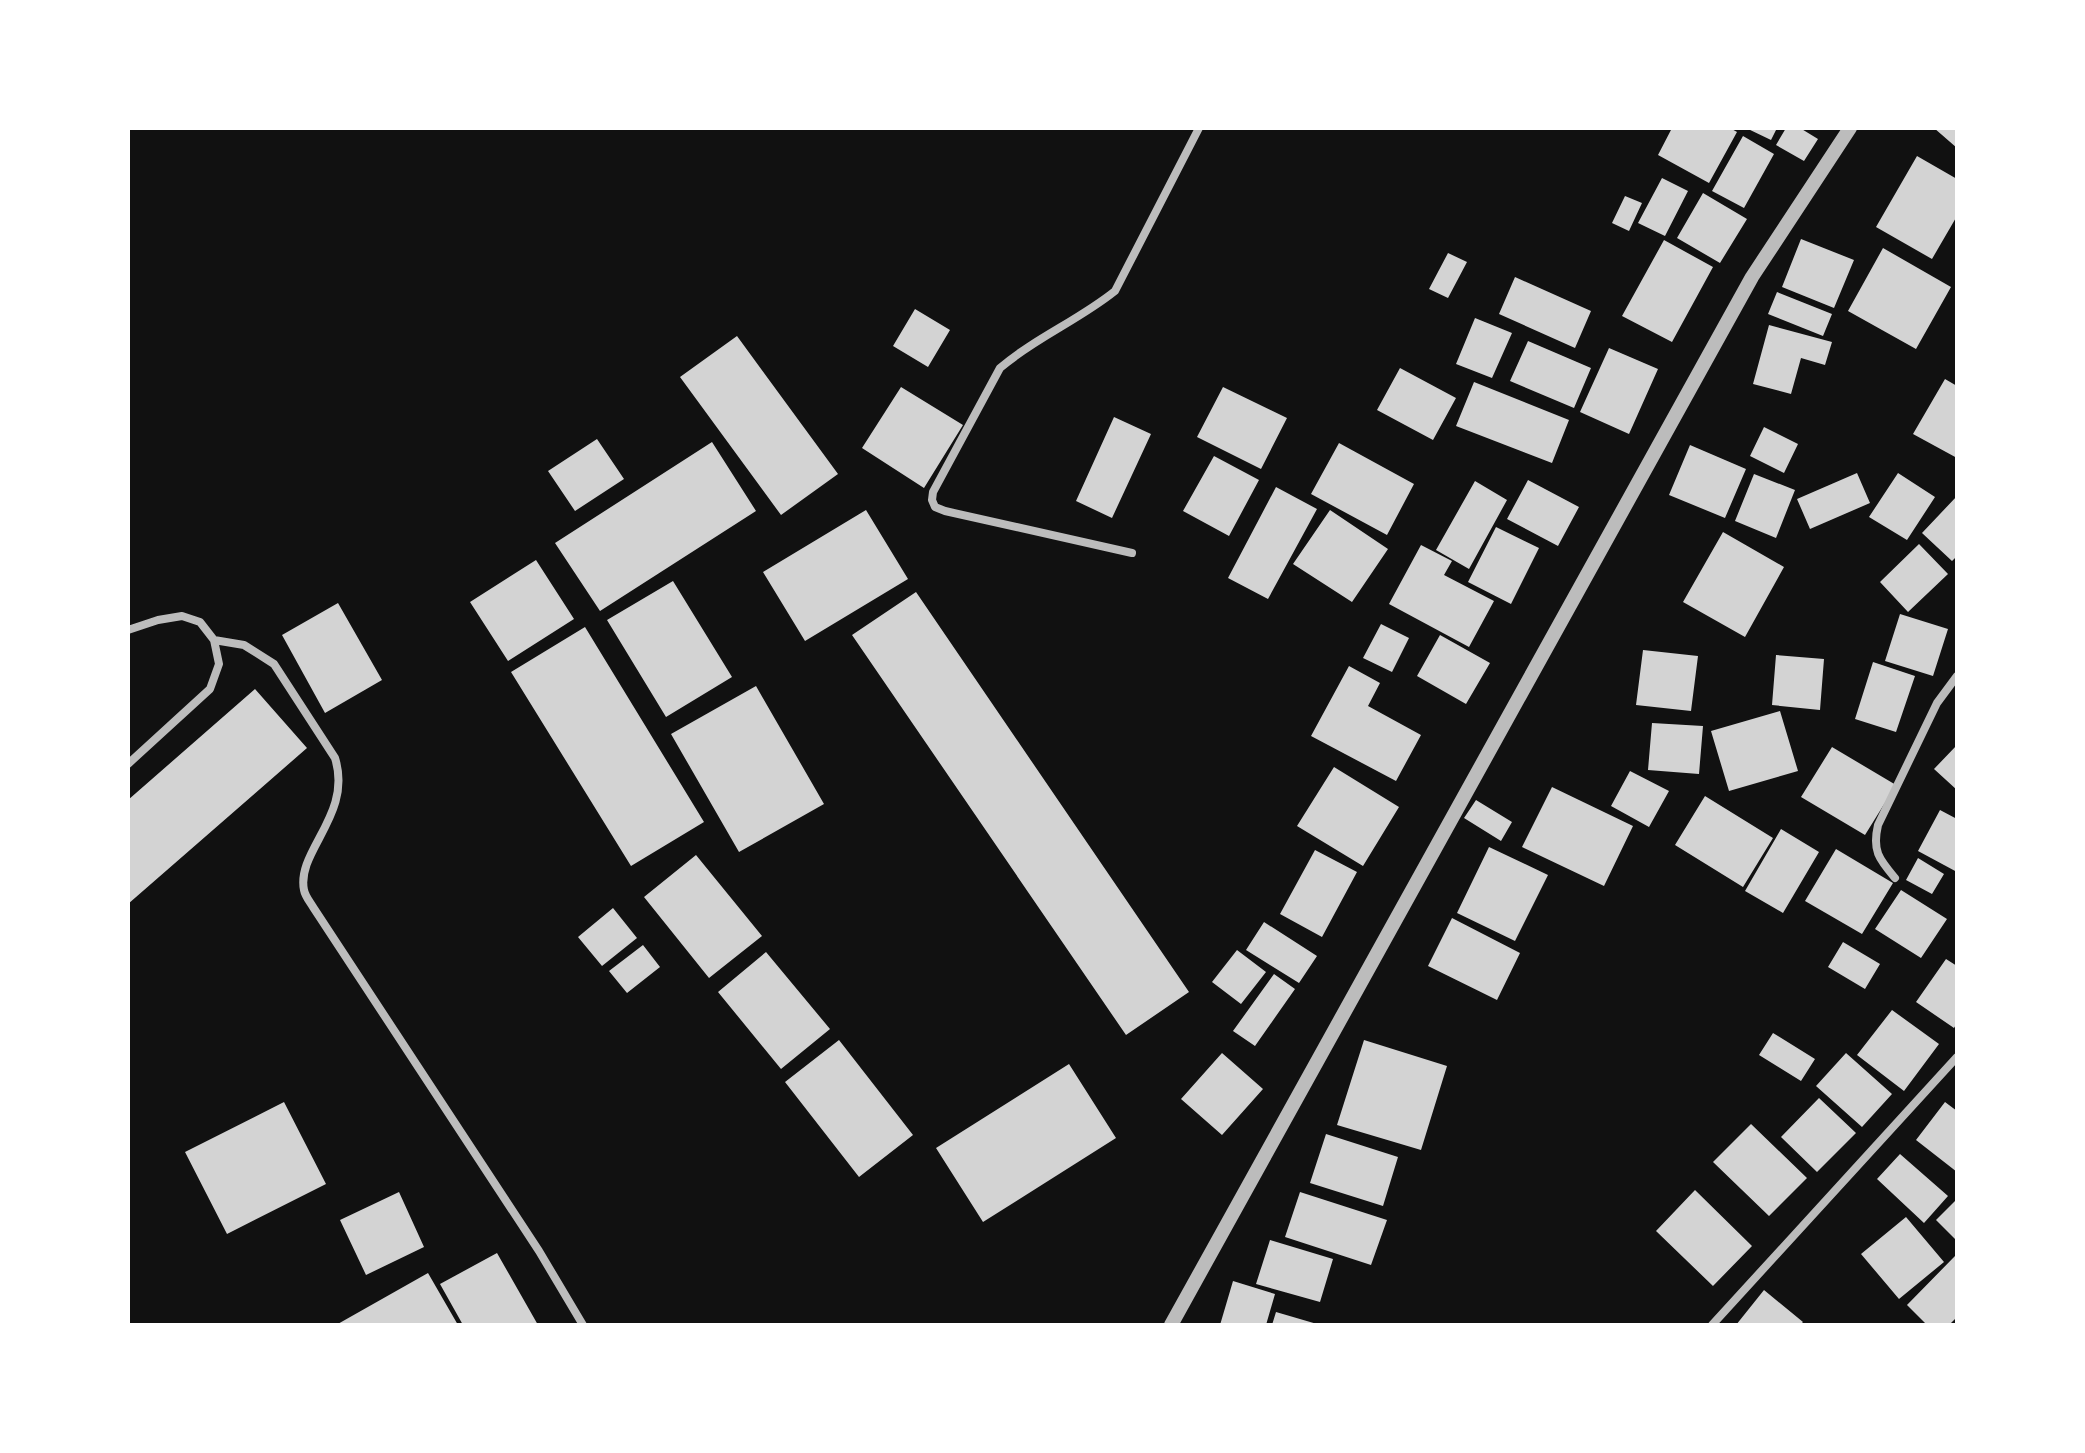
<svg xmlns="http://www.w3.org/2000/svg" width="2085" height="1453" font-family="Ubuntu,sans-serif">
  <rect width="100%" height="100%" fill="#111"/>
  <path fill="#d3d3d3" d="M 1672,128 L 1730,128 L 1737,132 L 1709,183 L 1658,155 Z
    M 1746,128 L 1777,128 L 1771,140 Z
    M 1786,128 L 1800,128 L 1818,139 L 1804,161 L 1776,145 Z
    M 1934,128 L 1957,128 L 1957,148 Z
    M 1743,136 L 1774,154 L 1744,208 L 1712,191 Z
    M 1917,156 L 1957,179 L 1957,216 L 1932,259 L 1876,227 Z
    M 1662,178 L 1688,191 L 1665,236 L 1638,223 Z
    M 1703,193 L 1747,219 L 1720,263 L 1677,238 Z
    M 1625,196 L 1642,203 L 1629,231 L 1612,223 Z
    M 1801,239 L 1854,260 L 1834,308 L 1782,287 Z
    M 1664,240 L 1713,267 L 1672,342 L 1622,316 Z
    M 1883,248 L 1951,287 L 1916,349 L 1848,311 Z
    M 1448,253 L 1467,262 L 1448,298 L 1429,289 Z
    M 1515,277 L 1591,311 L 1575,348 L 1499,314 Z
    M 1777,292 L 1832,314 L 1823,336 L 1768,314 Z
    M 915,309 L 950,330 L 928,367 L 893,346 Z
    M 1475,318 L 1512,333 L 1492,378 L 1456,364 Z
    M 1769,325 L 1832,342 L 1825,365 L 1801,358 L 1791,394 L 1753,384 Z
    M 737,336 L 838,474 L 781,515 L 680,377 Z
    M 1528,341 L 1591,368 L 1574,408 L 1510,381 Z
    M 1609,348 L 1658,369 L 1629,434 L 1580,412 Z
    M 1400,368 L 1456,398 L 1433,440 L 1377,410 Z
    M 1945,379 L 1957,386 L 1957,458 L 1913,434 Z
    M 1474,382 L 1569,420 L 1552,463 L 1456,426 Z
    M 901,387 L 963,425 L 924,488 L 862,448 Z
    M 1223,387 L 1287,418 L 1261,469 L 1197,437 Z
    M 1114,417 L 1151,434 L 1112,518 L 1076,501 Z
    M 1764,427 L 1798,444 L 1784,473 L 1750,456 Z
    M 597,439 L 624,479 L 575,511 L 548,471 Z
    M 712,442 L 756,511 L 600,611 L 555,543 Z
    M 1339,443 L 1414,484 L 1387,535 L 1311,494 Z
    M 1690,445 L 1746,469 L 1725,518 L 1669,495 Z
    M 1214,456 L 1259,480 L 1229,536 L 1183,511 Z
    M 1857,473 L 1870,503 L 1810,529 L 1797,499 Z
    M 1898,473 L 1935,497 L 1907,540 L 1869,517 Z
    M 1754,474 L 1795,490 L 1776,538 L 1735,521 Z
    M 1528,480 L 1579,507 L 1558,546 L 1507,519 Z
    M 1475,481 L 1507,500 L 1469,569 L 1436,550 Z
    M 1276,487 L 1317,509 L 1268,599 L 1228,578 Z
    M 1957,496 L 1957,556 L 1952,561 L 1922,533 Z
    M 866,510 L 908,579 L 805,641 L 763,572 Z
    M 1330,510 L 1388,549 L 1352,602 L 1293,564 Z
    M 1496,527 L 1539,548 L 1511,604 L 1468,582 Z
    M 1723,532 L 1784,567 L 1745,637 L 1683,602 Z
    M 1919,544 L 1948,574 L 1908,612 L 1880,582 Z
    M 1421,545 L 1452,561 L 1444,575 L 1494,601 L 1469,647 L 1389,604 Z
    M 536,560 L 574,619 L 508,661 L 470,602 Z
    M 673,581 L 732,677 L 666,717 L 607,620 Z
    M 916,592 L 1189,992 L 1126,1035 L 852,635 Z
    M 338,603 L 382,680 L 325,713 L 282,635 Z
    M 1900,614 L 1948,629 L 1933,676 L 1885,661 Z
    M 1381,624 L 1409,638 L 1392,672 L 1363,658 Z
    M 585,627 L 704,822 L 631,866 L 511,672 Z
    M 1440,635 L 1490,663 L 1466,704 L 1417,676 Z
    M 1643,650 L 1698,656 L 1691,711 L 1636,705 Z
    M 1776,655 L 1824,659 L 1820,710 L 1772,705 Z
    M 1873,662 L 1915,676 L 1896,732 L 1855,719 Z
    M 1349,666 L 1380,683 L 1368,706 L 1421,735 L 1396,781 L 1311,736 Z
    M 756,686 L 824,804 L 739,852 L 671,734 Z
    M 255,689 L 307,748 L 128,904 L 128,800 Z
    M 1780,711 L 1798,771 L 1729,791 L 1711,731 Z
    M 1652,723 L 1703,726 L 1699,774 L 1648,770 Z
    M 1957,745 L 1957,790 L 1934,769 Z
    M 1832,747 L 1896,785 L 1865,835 L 1801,797 Z
    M 1334,767 L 1399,807 L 1363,866 L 1297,826 Z
    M 1630,771 L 1669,791 L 1649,827 L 1611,806 Z
    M 1552,787 L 1633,826 L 1604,886 L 1522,847 Z
    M 1705,796 L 1773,838 L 1743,887 L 1675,845 Z
    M 1476,800 L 1512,822 L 1501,841 L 1464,818 Z
    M 1940,810 L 1957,819 L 1957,872 L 1918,851 Z
    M 1781,829 L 1819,852 L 1783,913 L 1745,891 Z
    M 1489,847 L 1548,875 L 1515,941 L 1457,913 Z
    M 1836,849 L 1893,883 L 1862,934 L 1805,901 Z
    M 1315,850 L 1357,872 L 1322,937 L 1280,914 Z
    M 696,855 L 762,936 L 709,978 L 644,897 Z
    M 1918,858 L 1944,874 L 1932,894 L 1906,880 Z
    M 1901,890 L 1947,919 L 1921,958 L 1875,929 Z
    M 613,908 L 637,938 L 602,966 L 578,937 Z
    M 1452,918 L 1520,953 L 1497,1000 L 1428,966 Z
    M 1264,922 L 1317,956 L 1299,983 L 1246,950 Z
    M 1843,942 L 1880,964 L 1865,989 L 1828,967 Z
    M 643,945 L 660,967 L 627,993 L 609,971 Z
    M 1237,950 L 1266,972 L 1241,1004 L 1212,982 Z
    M 766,952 L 830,1029 L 781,1069 L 718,992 Z
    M 1946,959 L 1957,966 L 1957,1023 L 1954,1028 L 1916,1002 Z
    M 1274,974 L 1295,989 L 1255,1046 L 1233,1031 Z
    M 1892,1010 L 1939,1044 L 1904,1091 L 1857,1055 Z
    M 1773,1033 L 1815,1059 L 1801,1081 L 1759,1055 Z
    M 839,1040 L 913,1135 L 859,1177 L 785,1082 Z
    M 1364,1040 L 1447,1066 L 1421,1150 L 1337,1125 Z
    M 1222,1053 L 1263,1089 L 1222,1135 L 1181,1099 Z
    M 1846,1053 L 1892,1094 L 1862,1127 L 1816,1086 Z
    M 1069,1064 L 1116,1138 L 983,1222 L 936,1148 Z
    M 1819,1098 L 1856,1133 L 1817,1172 L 1781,1137 Z
    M 284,1102 L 326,1184 L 227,1234 L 185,1152 Z
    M 1945,1102 L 1957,1111 L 1957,1172 L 1916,1140 Z
    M 1751,1124 L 1807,1178 L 1769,1216 L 1713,1162 Z
    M 1326,1134 L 1398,1157 L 1383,1206 L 1310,1183 Z
    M 1900,1154 L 1948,1196 L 1924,1223 L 1877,1179 Z
    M 1695,1190 L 1752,1246 L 1713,1286 L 1656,1231 Z
    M 399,1192 L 424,1247 L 366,1275 L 340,1220 Z
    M 1300,1192 L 1387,1220 L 1371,1265 L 1285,1237 Z
    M 1957,1199 L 1957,1241 L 1936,1220 Z
    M 1906,1217 L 1944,1262 L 1899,1299 L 1861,1254 Z
    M 1270,1240 L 1333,1259 L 1320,1302 L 1256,1284 Z
    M 497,1253 L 538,1325 L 463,1325 L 440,1284 Z
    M 1955,1256 L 1957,1258 L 1957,1317 L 1949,1325 L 1927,1325 L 1907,1305 Z
    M 428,1273 L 458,1325 L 336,1325 Z
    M 1233,1281 L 1275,1294 L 1266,1325 L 1220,1325 Z
    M 1764,1290 L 1803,1322 L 1800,1325 L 1736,1325 Z
    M 1276,1312 L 1317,1324 L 1317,1325 L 1272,1325 Z"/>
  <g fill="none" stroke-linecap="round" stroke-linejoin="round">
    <path stroke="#bcbcbc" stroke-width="8" d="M 1132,553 L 945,511 L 935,507 L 932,500 L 933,492 L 1000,368 C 1035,338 1079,320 1115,291 L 1199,128
      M 128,630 L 158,620 L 182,616 L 200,622 L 214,640 L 219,664 L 210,689 L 128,764
      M 214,640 L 244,645 L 274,664 L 335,758 C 353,815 296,851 304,890 C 305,896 310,902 313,907 L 539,1251 L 583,1325
      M 1895,878 C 1879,859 1872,851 1878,825 L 1937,703 L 1957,676
      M 1712,1325 L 1957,1057"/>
    <path stroke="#bcbcbc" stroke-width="14" d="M 1171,1325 L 1752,277 L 1850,128"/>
  </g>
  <rect width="2085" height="1453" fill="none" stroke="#ffffff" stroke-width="260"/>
</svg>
